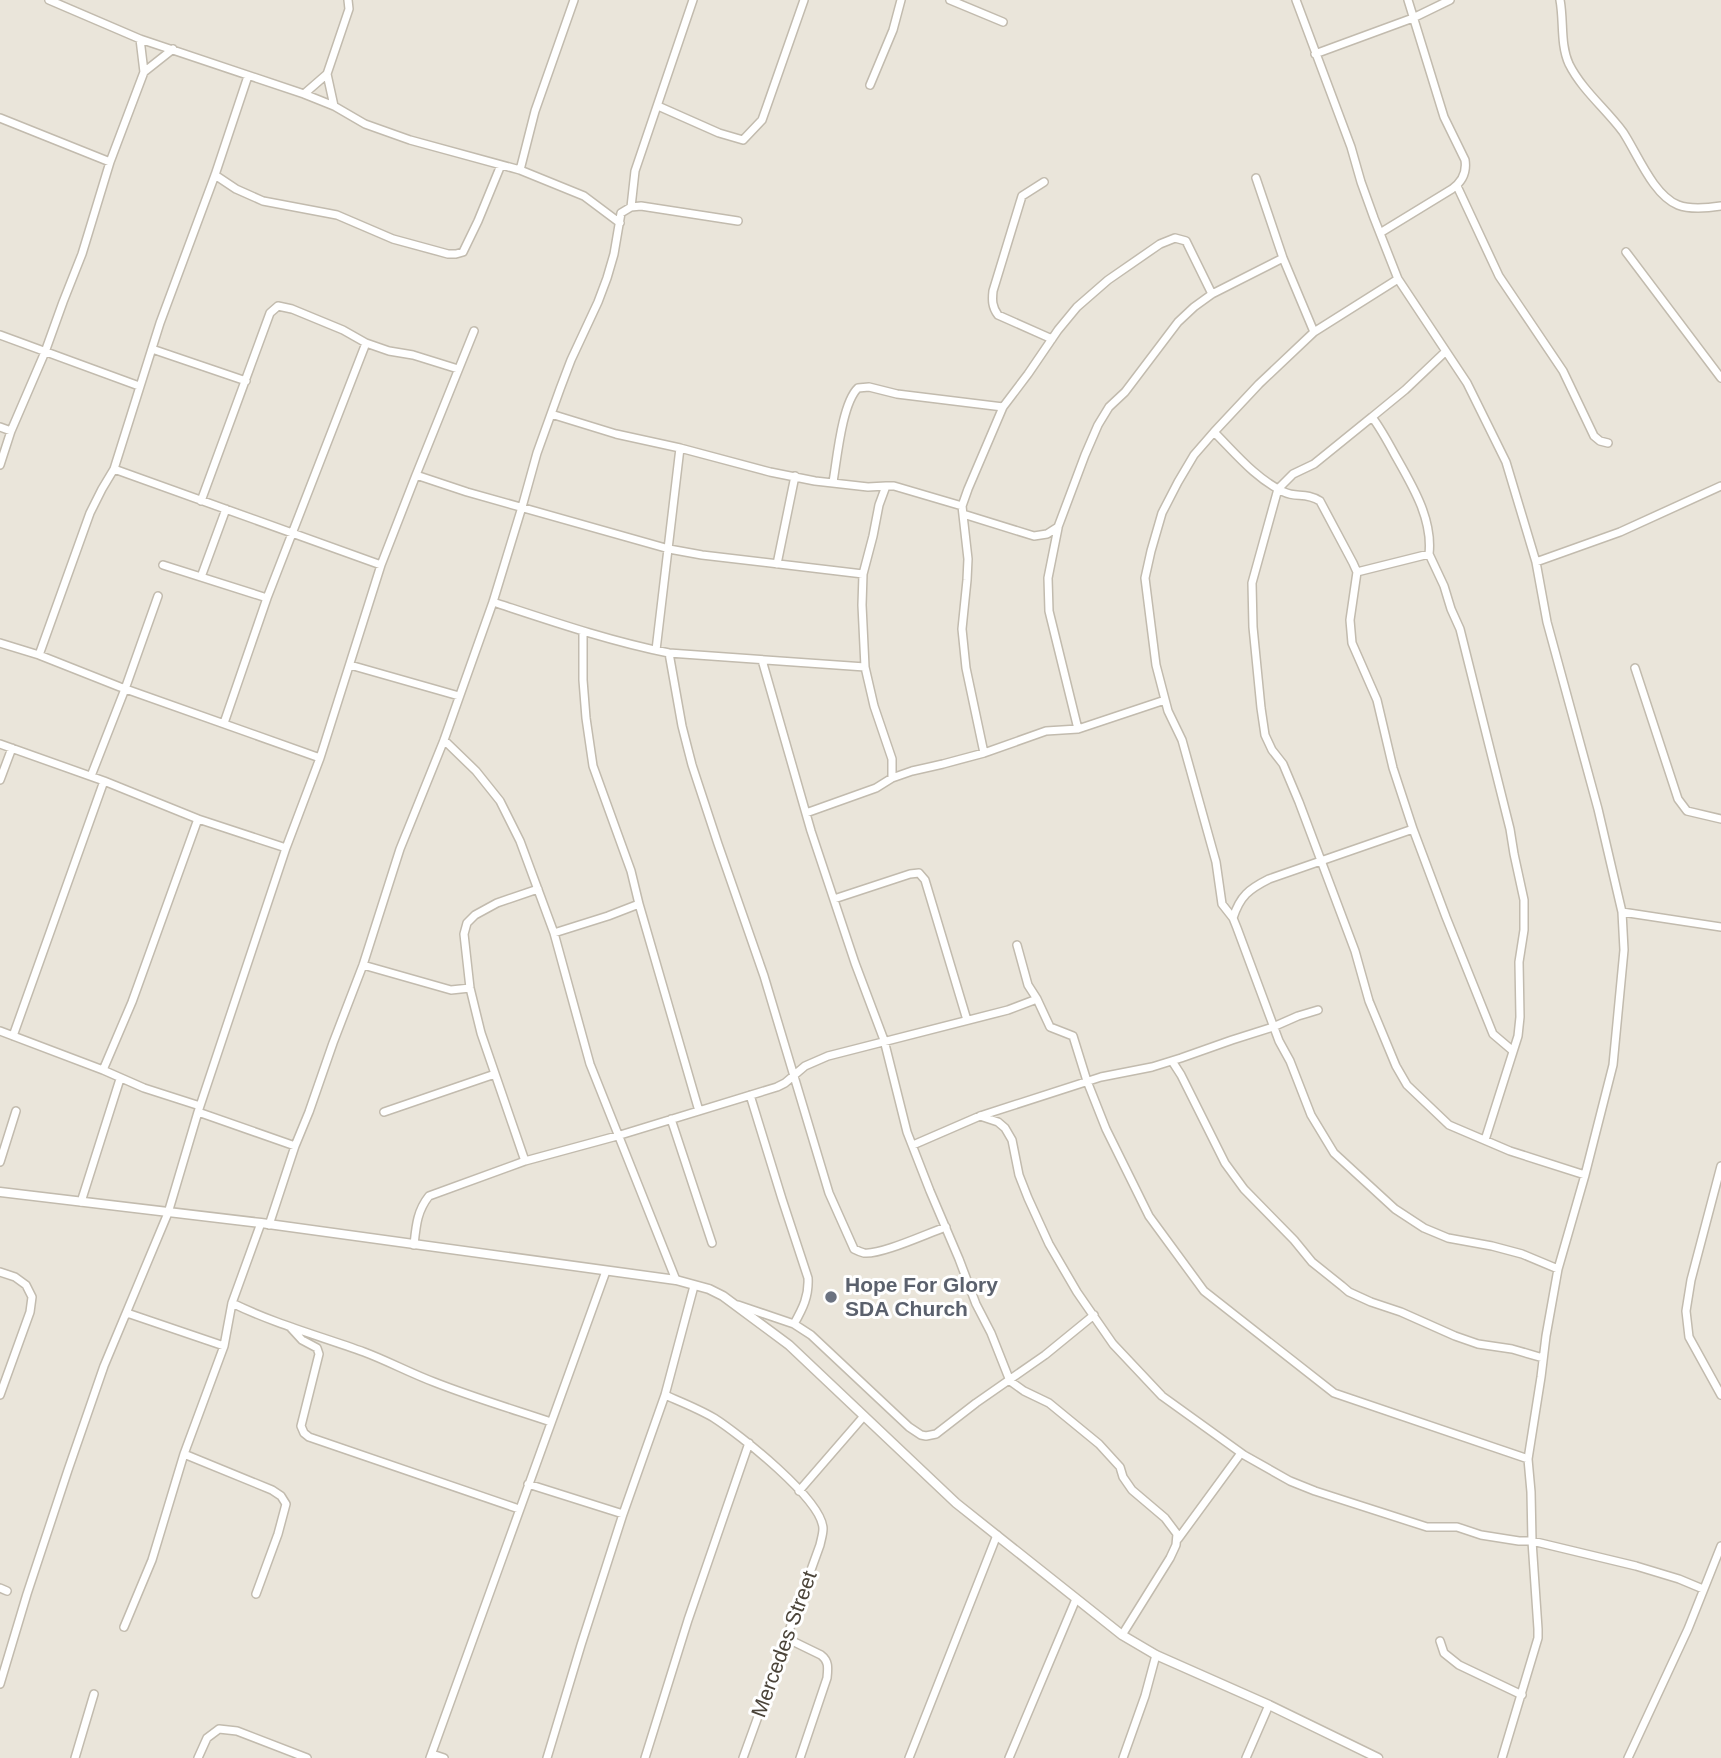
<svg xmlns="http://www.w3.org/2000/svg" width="1721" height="1758" font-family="Helvetica,sans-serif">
  <rect width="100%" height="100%" fill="#f6f3ec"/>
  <path fill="#eae5da" d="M 0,0 L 1721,0 L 1721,1758 L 0,1758 Z"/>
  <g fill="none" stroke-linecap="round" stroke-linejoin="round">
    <defs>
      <path id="minor" d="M 49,0 L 140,39 L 304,94 L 334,106 L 365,124 L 410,140 L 520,170 L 584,196 L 620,223
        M 950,0 L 1003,22
        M 1296,0 L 1351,147 L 1361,182 L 1374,218 L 1398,279 L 1467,383 L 1506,462 L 1536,562 L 1547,622 L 1598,809 L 1622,912 L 1624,950 L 1613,1065 L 1585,1175 L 1558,1269 L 1546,1336 L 1541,1377 L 1528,1459 L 1531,1492 L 1532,1541 L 1538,1629 L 1538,1638 L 1502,1758
        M 1560,0 C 1564,21 1560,44 1569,64 C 1582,90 1606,109 1623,132 C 1637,153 1653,195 1678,205 C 1691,210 1708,208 1721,206
        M 1315,54 L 1413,18 L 1450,0
        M 144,72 L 173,49
        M 327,74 L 334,106
        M 870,85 L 893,30 L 901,0
        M 304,94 L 327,74 L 349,9 L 348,0
        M 658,106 L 719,133 L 743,140 L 762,120 L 804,0
        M 0,118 L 110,162
        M 520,170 L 535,111 L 574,0
        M 215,175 L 236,189 L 263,201 L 337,215 L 393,239 L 448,254 L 456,254 L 463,252 L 478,221 L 501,165
        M 1256,178 L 1283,258 L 1314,332
        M 1044,182 L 1022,196 L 993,291 C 992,300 992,307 998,315 L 1052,339
        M 1457,186 L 1499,276 L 1563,371 L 1594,436 L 1600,441 L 1608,443
        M 631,207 L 635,171 L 693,0
        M 1380,233 L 1452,189 C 1462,182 1467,173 1465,160 L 1444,117 L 1408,0
        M 1626,252 L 1721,378
        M 1398,279 L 1314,332 L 1259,384 L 1214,432 L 1194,455 L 1178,482 L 1162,513 L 1151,551 L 1145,578 L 1156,665 L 1168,711 L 1182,740 L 1216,862 L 1222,904 L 1233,918 L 1237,928 L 1279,1041 L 1290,1061 L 1311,1115 L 1334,1153 L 1395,1209 L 1424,1228 L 1448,1238 L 1492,1246 L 1522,1254 L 1558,1269
        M 474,331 L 416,475 L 467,492 L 669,549 L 702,555 L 863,574
        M 0,335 L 139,386
        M 152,349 L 246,381
        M 551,414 L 616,434 L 680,448 L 770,472 L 815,481 L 868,487 L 886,486
        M 1372,417 L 1314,464 L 1293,474 L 1278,489 L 1252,583 L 1253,627 L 1261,708 L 1265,735 L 1272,750 L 1283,764 L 1299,802 L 1355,951 L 1369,1001 L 1396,1066 L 1407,1085 L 1449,1125 L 1510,1151 L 1585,1175
        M 0,427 L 11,431
        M 1214,432 C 1235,453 1256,479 1284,492 C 1296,498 1306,492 1320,501 L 1353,563 L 1357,572 L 1350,620 L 1352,643 L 1377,700 L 1393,768 L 1413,829 L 1446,917 L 1493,1034 L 1513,1051
        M 0,465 L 11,431 L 45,352 L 63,302 L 82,254 L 110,162 L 144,72 L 140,39
        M 114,469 L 381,565 L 416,475
        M 833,482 C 837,459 842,403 858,388 L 869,387 L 897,394 L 1003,407
        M 201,501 L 270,313 L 278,306 L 292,309 L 343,330 L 366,343 L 389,351 L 413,355 L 458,369
        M 963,514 L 1034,536 L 1047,534 L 1058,527 L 1085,455 L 1098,425 L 1109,407 L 1125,392 L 1178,322 L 1194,307 L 1212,294 L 1283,258
        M 1058,528 L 1048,578 L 1049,611 L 1078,729
        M 1429,554 C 1433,519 1412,485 1395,455 C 1388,442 1381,429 1372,417 L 1405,390 L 1445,352
        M 1536,562 L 1620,532 L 1721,486
        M 777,564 L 795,476
        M 163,565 L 267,598
        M 1357,572 L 1429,554 L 1444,586 L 1451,609 L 1460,629 L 1510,829 L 1514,854 L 1524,900 L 1524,930 L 1519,962 L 1520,1017 L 1518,1036 L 1485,1140
        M 201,577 L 226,509
        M 493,602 C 551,621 609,641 669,653 L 865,667
        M 0,643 L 39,655 L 120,687 L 320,758 L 286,848
        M 656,650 L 680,448
        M 669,653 L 682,726 L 692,765 L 718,844 L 764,976 L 829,1193 L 854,1249 C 858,1251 860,1252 864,1253 C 881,1255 928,1233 946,1227
        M 39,655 L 90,513 L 102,489 L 114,469 L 160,323 L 215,175 L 248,76
        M 762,660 L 811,831 L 855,963 L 884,1040 L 907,1132 L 930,1191 L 959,1259 L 976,1304 L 991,1333 L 1010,1381 L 1024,1391 L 1049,1403 L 1099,1444 L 1120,1467 L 1123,1477 L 1132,1490 L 1165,1518 L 1177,1534 L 1176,1545 L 1170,1558 L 1122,1635
        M 350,665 L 459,696
        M 1635,668 L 1678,799 L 1687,811 L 1721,819
        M 224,723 L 267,598 L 366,343
        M 444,740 L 476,771 L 500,801 L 520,841 L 554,933 L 590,1064 L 676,1280
        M 0,744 L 104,781 L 198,819
        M 984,753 L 966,668 L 962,629 L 967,580 L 968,559 L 962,506 L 968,489 L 1003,407 L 1028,374 L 1058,330 L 1077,307 L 1108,280 L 1160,244 L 1175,238 L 1186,241 L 1212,294
        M 320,758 L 381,565
        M 91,776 L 125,689 L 158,596
        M 892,778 L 912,771 L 943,764 L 984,753 L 1046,731 L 1078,729 L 1165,700
        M 0,780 L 12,748
        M 806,813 L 876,788 L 892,778 L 892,759 L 874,706 L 865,667 L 862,605 L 863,574 L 873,536 L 879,505 L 886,486 L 894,486 L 962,506
        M 834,899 L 910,874 L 919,873 L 925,880 L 967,1020
        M 639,904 L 699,1111
        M 1622,912 L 1721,927
        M 1233,918 C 1240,896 1249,889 1269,879 L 1413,829
        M 554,933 L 608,916 L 639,904 L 631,871 L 593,766 L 586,718 L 583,680 L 583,631
        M 363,965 L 451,990 L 470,988
        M 1037,999 L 1050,1027 L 1073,1036 L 1087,1081 L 1106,1129 L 1149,1216 L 1204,1291 L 1334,1393 L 1528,1459
        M 0,1031 L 103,1070
        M 13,1036 L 104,781
        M 1172,1061 L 1181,1075 L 1225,1163 L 1244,1189 L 1294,1240 L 1312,1262 L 1342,1286 L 1349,1292 L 1371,1302 L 1401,1312 L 1455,1336 L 1478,1344 L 1512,1349 L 1543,1358
        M 750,1095 L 782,1199 L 808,1278 C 809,1296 803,1308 794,1324
        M 198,1112 L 286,848 L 198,819 L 132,1002 L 103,1070 L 144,1088 L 200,1106
        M 384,1112 L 495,1074
        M 980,1116 L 998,1122 L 1005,1128 L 1012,1140 L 1019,1175 L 1028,1198 L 1049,1244 L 1077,1292 L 1113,1344 L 1162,1396 L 1244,1455 L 1290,1481 L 1315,1491 L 1427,1527 L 1457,1527 L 1481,1535 L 1519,1541 L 1532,1541 L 1636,1566 L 1679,1579 L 1703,1589
        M 671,1119 L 712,1243
        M 913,1145 L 980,1116 L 1101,1077 L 1152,1067 L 1181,1058 L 1232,1040 L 1273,1027 L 1298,1016 L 1318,1010
        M 525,1161 L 481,1033 L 470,988 L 464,934 L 467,923 L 475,915 L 497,903 L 538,889
        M 0,1162 L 16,1111
        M 1721,1166 L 1691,1280 L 1686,1311 L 1689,1337 L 1721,1395
        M 81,1202 L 120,1079
        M 269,1225 L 295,1146 L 309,1112 L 333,1043 L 363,965 L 400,849 L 444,740 L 493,602 L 522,507 L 537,453 L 560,389 L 571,360 L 598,302 L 607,278 L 614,254 L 621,213 L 631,207 L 641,206 L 738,221
        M 414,1245 C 416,1226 417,1211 429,1196 L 525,1161 L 617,1136 L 777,1087 L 785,1083 L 805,1066 L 828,1056 L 1008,1010 L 1037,999 L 1028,985 L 1017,945
        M 0,1272 L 15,1277 L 26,1285 L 32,1297 L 30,1312 L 0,1395
        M 232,1303 C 275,1324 320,1336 364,1352 C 388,1361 410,1373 434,1382 C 472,1397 512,1409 551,1422
        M 738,1305 L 794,1324 L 811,1335 L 909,1427 L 921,1435 L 926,1436 L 936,1434 L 976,1403 L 1045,1355 L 1094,1315
        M 127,1313 L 224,1346
        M 291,1328 L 302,1340 L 317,1348 L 319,1354 L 301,1426 L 304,1433 L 309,1437 L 519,1509
        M 665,1395 C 681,1402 699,1409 714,1418 C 739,1434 823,1500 823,1529 C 823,1534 821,1540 820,1545 L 743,1758
        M 528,1484 L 623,1514
        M 799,1491 L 864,1416
        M 1178,1539 L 1241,1453
        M 0,1588 L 7,1591
        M 256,1594 L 278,1534 L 286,1504 L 281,1496 L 272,1490 L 184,1454 L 224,1346 L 232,1303 L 261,1223
        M 124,1627 L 152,1560 L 184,1454
        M 786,1638 L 821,1655 C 829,1661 828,1668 827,1678 L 800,1758
        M 1440,1641 L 1444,1653 L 1459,1665 L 1522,1695
        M 0,1684 L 27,1594 L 68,1470 L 104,1366 L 168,1213 L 198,1112 L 295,1146
        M 432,1754 L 444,1758
        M 75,1758 L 94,1694
        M 198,1758 L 207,1738 L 219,1729 L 237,1731 L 307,1758
        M 430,1758 L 606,1271
        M 547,1758 L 581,1645 L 623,1514 L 665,1395 L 694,1286
        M 645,1758 L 688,1620 L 749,1443
        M 909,1758 L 997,1535
        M 1009,1758 L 1076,1599
        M 1123,1758 L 1145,1696 L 1156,1655
        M 1246,1758 L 1269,1705
        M 1628,1758 L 1688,1629 L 1721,1546"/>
      <path id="tertiary" d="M 0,1192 L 261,1223 L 676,1280 L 709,1289 L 723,1296 L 789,1345 L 956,1503 L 1122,1635 L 1156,1655 L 1269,1705 L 1378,1758"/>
    </defs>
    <use href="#minor" stroke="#c2bbae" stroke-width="10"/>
    <use href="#tertiary" stroke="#c2bbae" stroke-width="11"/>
    <use href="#minor" stroke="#fff" stroke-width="7"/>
    <use href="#tertiary" stroke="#fff" stroke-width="8"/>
  </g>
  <circle fill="#6b7280" stroke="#fff" stroke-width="2.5" cx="831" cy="1297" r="7"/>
  <g text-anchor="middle" stroke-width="6" stroke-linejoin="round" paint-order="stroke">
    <g font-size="21" font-weight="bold" fill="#5b616d" stroke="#fff" text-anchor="start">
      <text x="845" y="1292">Hope For Glory<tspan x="845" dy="24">SDA Church</tspan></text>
    </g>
    <g font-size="21" fill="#4b4439" stroke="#fff">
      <text transform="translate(784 1644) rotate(-70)" y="7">Mercedes Street</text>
    </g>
  </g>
</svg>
